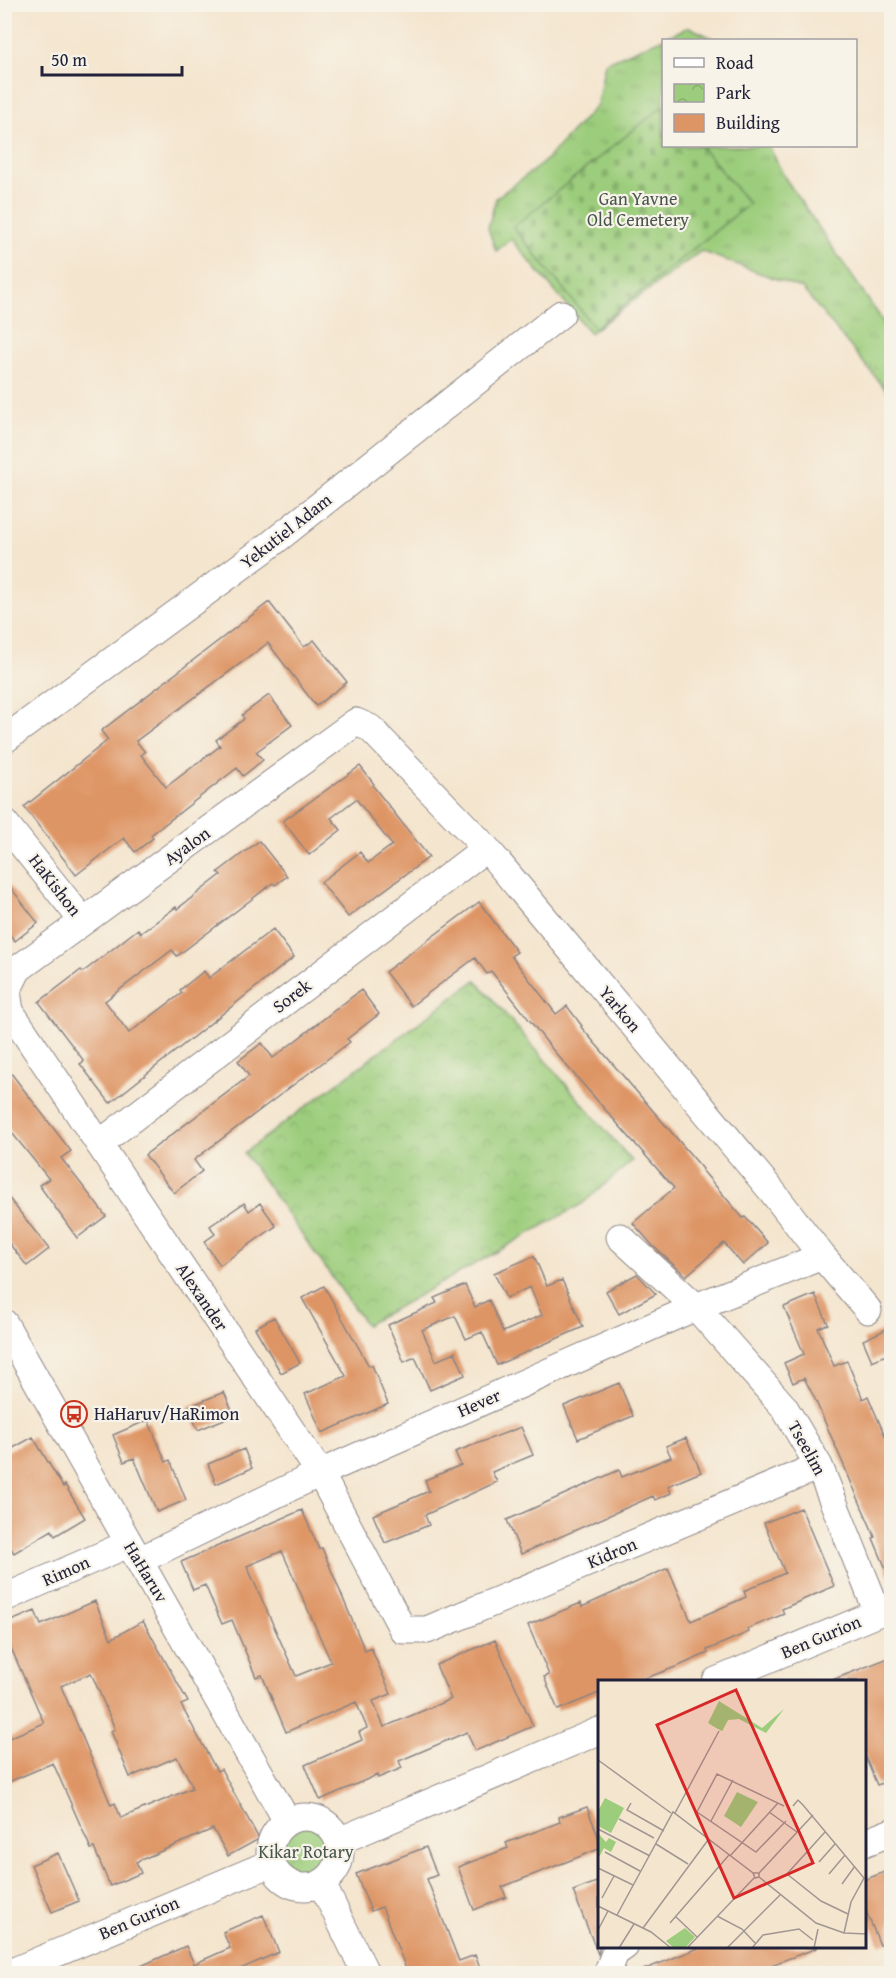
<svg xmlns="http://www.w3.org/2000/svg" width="896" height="1978" font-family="'Gentium Book Plus',serif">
  <defs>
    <pattern id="grass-tufts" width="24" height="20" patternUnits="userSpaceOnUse" patternTransform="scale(1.5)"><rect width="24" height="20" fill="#9ccd7c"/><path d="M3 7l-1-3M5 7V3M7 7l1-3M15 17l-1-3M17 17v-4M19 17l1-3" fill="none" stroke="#86b06c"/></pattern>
    <pattern id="cemetery-stones" width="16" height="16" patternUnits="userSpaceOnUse" patternTransform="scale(1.5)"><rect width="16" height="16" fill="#9ccd7c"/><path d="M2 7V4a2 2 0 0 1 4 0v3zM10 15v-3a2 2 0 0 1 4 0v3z" fill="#86b06c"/></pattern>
    <pattern id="park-crowns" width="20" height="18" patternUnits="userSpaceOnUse" patternTransform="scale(1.5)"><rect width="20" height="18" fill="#9ccd7c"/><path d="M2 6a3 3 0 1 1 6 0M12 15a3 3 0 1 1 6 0" fill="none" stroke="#86b06c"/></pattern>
  </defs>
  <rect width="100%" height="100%" fill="#f7f3e8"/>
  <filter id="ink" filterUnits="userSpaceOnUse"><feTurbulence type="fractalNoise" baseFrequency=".0167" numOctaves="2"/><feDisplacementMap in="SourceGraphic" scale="12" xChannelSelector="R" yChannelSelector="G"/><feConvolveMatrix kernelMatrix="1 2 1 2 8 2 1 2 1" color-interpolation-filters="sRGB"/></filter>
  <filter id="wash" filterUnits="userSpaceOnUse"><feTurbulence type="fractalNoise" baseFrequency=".008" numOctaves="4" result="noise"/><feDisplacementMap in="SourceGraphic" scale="24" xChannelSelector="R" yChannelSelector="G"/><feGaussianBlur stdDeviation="1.35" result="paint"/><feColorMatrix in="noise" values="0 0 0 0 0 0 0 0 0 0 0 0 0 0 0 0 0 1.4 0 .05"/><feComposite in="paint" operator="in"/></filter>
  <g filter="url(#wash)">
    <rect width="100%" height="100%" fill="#f4e5ce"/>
    <path fill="url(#grass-tufts)" stroke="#5f785c" stroke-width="1.5" d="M 689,27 L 716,40 L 664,40 L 664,146 L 769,146 L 785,178 L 891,333 L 891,396 L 801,287 L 800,288 L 701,251 L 590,333 L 511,239 L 496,251 L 488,228 L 496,198 L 543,163 L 597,105 L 605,63 Z"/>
    <path fill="url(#cemetery-stones)" stroke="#5f785c" stroke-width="1.5" d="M 663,106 L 664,146 L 701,146 L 749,204 L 595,328 L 513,227 Z"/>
    <path fill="url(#park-crowns)" stroke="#5f785c" stroke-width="1.5" d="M 476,980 L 632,1161 L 582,1204 L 366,1325 L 244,1153 Z
      M279 1852a27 27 0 1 1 54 0a27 27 0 1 1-54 0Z"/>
    <g id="blocks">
      <path fill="#de9565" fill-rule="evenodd" d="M 269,602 L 304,647 L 314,640 L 347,682 L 316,706 L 268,643 L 136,741 L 145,752 L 141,755 L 166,787 L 220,746 L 216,740 L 244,719 L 242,715 L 269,695 L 292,725 L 256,752 L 263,760 L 243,776 L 237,768 L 151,835 L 153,838 L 135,852 L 124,838 L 76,875 L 24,807 L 108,740 L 101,731 Z
        M 360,766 L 374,784 L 373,786 L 429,857 L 348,917 L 321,882 L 360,852 L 368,863 L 392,845 L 356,799 L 331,818 L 341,830 L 309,855 L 283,821 Z
        M 259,841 L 287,876 L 275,885 L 273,883 L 177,956 L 172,950 L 105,1001 L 129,1033 L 182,993 L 180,990 L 204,971 L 209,978 L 273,929 L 294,957 L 110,1103 L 80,1064 L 84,1061 L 39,1002 L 81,970 L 83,972 L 138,929 L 141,933 L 176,907 L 177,909 L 221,875 L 218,872 Z
        M 4,879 L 38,923 L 15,941 L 4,928 Z
        M 479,902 L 517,952 L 511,956 L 556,1014 L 567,1006 L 582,1026 L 581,1027 L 703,1169 L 702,1170 L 743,1218 L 745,1217 L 768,1243 L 743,1265 L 724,1243 L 686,1276 L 653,1246 L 633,1223 L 674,1188 L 552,1049 L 491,971 L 487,974 L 475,958 L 411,1006 L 385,972 Z
        M 361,990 L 379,1014 L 347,1039 L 350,1042 L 194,1160 L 202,1171 L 174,1193 L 145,1155 L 249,1076 L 238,1061 L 262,1043 L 273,1058 Z
        M 4,1064 L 71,1151 L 61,1158 L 106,1216 L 77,1238 L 39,1185 L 49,1179 L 4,1123 Z
        M 4,1192 L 49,1249 L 27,1266 L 4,1237 Z
        M 244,1203 L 249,1211 L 260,1203 L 276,1226 L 220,1265 L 204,1242 L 215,1234 L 210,1226 Z
        M 534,1256 L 547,1286 L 562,1280 L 583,1327 L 497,1365 L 482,1332 L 466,1339 L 455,1316 L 422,1330 L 436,1361 L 455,1352 L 465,1375 L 430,1390 L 415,1357 L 404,1362 L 388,1325 L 437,1303 L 434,1298 L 465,1285 L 475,1307 L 489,1300 L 503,1332 L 542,1315 L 530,1287 L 506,1298 L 494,1273 Z
        M 637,1274 L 656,1294 L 619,1314 L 606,1291 Z
        M 324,1286 L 369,1366 L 372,1365 L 388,1404 L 322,1433 L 305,1394 L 346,1376 L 302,1298 Z
        M 815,1294 L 828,1324 L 818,1328 L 834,1366 L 847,1361 L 863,1399 L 868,1396 L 891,1450 L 891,1581 L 873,1538 L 875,1537 L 814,1397 L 804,1378 L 793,1383 L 784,1363 L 804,1354 L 784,1307 Z
        M 274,1317 L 300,1363 L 281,1373 L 255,1328 Z
        M 891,1327 L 891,1353 L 872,1361 L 863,1340 Z
        M 619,1383 L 633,1416 L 578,1439 L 564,1406 Z
        M 224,1392 L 234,1415 L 198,1430 L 188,1407 Z
        M 148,1420 L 166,1462 L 170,1460 L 186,1500 L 157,1512 L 134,1458 L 124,1462 L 113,1435 Z
        M 521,1427 L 533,1455 L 492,1472 L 497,1482 L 425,1515 L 429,1525 L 385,1543 L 373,1515 L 429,1491 L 425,1480 L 461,1465 L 455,1452 Z
        M 33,1437 L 63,1487 L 65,1485 L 85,1518 L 55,1536 L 52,1530 L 14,1553 L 4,1538 L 4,1453 Z
        M 686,1438 L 701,1472 L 668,1486 L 671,1493 L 655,1500 L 653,1496 L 521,1554 L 507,1520 L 619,1470 L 622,1477 L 671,1457 L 666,1446 Z
        M 244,1449 L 252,1468 L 216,1484 L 208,1464 Z
        M 801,1508 L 834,1586 L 782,1609 L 784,1614 L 747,1629 L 749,1632 L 707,1650 L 708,1653 L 681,1665 L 638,1681 L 599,1681 L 599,1693 L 558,1710 L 544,1677 L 549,1675 L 528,1625 L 581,1603 L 582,1607 L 668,1568 L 691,1621 L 746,1597 L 744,1591 L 785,1573 L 764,1523 Z
        M 302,1510 L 319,1549 L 322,1548 L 365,1651 L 371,1648 L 391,1694 L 373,1701 L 384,1727 L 451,1699 L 436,1665 L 495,1640 L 533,1726 L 475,1751 L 467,1732 L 399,1761 L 402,1768 L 378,1778 L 377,1775 L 320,1800 L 305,1765 L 362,1740 L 359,1732 L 367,1728 L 356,1702 L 286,1732 L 262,1675 L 256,1677 L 232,1620 L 222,1624 L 205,1585 L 193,1590 L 181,1562 ZM 282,1551 L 331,1662 L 296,1676 L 247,1566 Z
        M 95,1601 L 111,1639 L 143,1621 L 188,1702 L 181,1705 L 217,1771 L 221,1769 L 259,1839 L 228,1856 L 213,1829 L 136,1862 L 141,1873 L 110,1886 L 94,1848 L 91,1849 L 53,1763 L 4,1784 L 4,1740 L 44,1723 L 4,1632 L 4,1624 L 35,1611 L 41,1625 ZM 91,1673 L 115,1729 L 111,1731 L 130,1777 L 177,1757 L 192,1785 L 191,1786 L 192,1788 L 121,1818 L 115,1803 L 111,1805 L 61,1686 Z
        M 891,1657 L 891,1780 L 877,1785 L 864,1754 L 864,1681 L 832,1680 Z
        M 587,1807 L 599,1839 L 599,1849 L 502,1887 L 506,1897 L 474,1910 L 458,1867 L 508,1848 L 506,1843 L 560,1822 L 559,1817 Z
        M 426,1847 L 437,1875 L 427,1879 L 459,1961 L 475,1955 L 482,1974 L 408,1974 L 382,1907 L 371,1911 L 356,1874 Z
        M 58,1853 L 79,1901 L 52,1912 L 31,1865 Z
        M 887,1871 L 891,1882 L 891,1941 L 880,1945 L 864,1906 L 864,1880 Z
        M 599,1881 L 599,1951 L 598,1954 L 573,1891 Z
        M 263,1915 L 279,1952 L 229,1974 L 123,1974 L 186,1946 L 194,1964 L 230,1948 L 223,1932 Z
        M 701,1947 L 817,1947 L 817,1948 L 747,1974 L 633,1974 Z"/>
    </g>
  </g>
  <g filter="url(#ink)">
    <use href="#blocks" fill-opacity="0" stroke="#8b8484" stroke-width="1.5"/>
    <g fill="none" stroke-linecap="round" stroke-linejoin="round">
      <defs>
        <path id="minor" d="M 4,740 L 266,548 L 561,314
          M 4,822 L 83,921
          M 99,1144 L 486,848
          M 620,1237 L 696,1307 L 784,1407 L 819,1466 L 878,1613
          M 4,1323 L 287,1821
          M 819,1466 L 427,1630 L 403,1630 L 320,1473 L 10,1011 L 7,991 L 18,969 L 356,722 L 370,728 L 486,848 L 771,1190 L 822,1256 L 868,1310
          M 140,1560 L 320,1473 L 696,1307 L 822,1256
          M 4,1598 L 128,1544
          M 716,1681 L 892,1607
          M270 1852a35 35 0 1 1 70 0a35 35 0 1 1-70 0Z
          M 339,1841 L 599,1731
          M 864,1843 L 892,1832
          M 322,1884 L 366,1974
          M 7,1974 L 271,1863
          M 607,1974 L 615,1953 L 625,1946"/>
      </defs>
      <use href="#minor" stroke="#8b8484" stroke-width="29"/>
      <use href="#minor" stroke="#fff" stroke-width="27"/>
    </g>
  </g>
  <defs>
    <symbol id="bus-ring" viewBox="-11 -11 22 22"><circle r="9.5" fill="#f7f3e8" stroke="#c8321e" stroke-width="1.5"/><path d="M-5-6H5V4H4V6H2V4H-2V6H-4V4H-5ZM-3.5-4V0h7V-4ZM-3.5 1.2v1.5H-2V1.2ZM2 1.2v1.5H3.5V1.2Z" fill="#c8321e"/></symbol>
  </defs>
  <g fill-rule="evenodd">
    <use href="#bus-ring" x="59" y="1399" width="30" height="30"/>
  </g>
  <g text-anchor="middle" stroke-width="4.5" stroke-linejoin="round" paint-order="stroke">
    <g font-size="18" fill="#47554e" stroke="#f7f3e8">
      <text x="638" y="205">Gan Yavne<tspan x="638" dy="21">Old Cemetery</tspan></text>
      <text x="306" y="1858">Kikar Rotary</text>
    </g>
    <g font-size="18" fill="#22223b" stroke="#f7f3e8">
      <text transform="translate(286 531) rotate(-38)" y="6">Yekutiel Adam</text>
      <text transform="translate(187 846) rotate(-36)" y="6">Ayalon</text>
      <text transform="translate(55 885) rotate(52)" y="6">HaKishon</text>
      <text transform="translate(292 996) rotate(-37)" y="6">Sorek</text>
      <text transform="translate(620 1009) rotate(50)" y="6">Yarkon</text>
      <text transform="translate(202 1297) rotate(56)" y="6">Alexander</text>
      <text transform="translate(479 1403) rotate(-24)" y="6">Hever</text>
      <text transform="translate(807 1448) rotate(61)" y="6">Tseelim</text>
      <text transform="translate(612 1553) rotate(-23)" y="6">Kidron</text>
      <text transform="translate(66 1571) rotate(-24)" y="6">Rimon</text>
      <text transform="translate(146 1572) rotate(59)" y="6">HaHaruv</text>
      <text transform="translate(821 1637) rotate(-23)" y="6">Ben Gurion</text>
      <text transform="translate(139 1918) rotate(-23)" y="6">Ben Gurion</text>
    </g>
    <g font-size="18" fill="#22223b" stroke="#f7f3e8" text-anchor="start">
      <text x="94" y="1420">HaHaruv/HaRimon</text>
    </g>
  </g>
  <g transform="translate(598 1680)">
    <rect width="268" height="268" fill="#f4e5ce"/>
    <path d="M 121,21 L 164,48 L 186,29 L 168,53 L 141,39 L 130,40 L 124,51 L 110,43 ZM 0,153 L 8,162 L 11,158 L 18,162 L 13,172 L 6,168 L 0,179 Z" fill="#9ccd7c"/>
    <path d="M 122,28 L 133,34 L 124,51 L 113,45 Z" fill="#9ccd7c"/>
    <path d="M 139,112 L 160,122 L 143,147 L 126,136 ZM 7,118 L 26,128 L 13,153 L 0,146 L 0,131 ZM 87,248 L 97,257 L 87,268 L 76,268 L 68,261 Z" fill="#9ccd7c"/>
    <path fill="none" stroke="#a09793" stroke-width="1.5" d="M 0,80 L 73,133M 33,123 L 29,130 L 66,151M 186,126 L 119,94 L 99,132 L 158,172 L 188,141M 195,126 L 200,120 L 205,125 L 266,198 L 253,222 L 246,253M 171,132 L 199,152M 77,133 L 121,51M 21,139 L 56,158M 113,141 L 135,100M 0,149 L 52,176M 227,152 L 189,194 L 223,221 L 250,234M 58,164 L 90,184M 7,172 L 42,191M 132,176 L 180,123M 221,182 L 237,164M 0,188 L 35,205M 155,193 L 161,193 L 161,197 L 218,243 L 246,253 L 269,254M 161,193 L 215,135M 231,194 L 247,175M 244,204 L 257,186M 4,218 L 16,196M 0,226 L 53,252 L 73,268M 19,235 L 75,132 L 155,193 L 157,198 L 161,197M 77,236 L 99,257M 119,236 L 144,249 L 157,263M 72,243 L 131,175M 45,248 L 110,160M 0,250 L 10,231M 21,268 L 36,244M 89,268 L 156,198M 129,268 L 182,215M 154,268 L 165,255 L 201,249 L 215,260M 216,268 L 220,249"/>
    <path fill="#d62828" fill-opacity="0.15" stroke="#d62828" stroke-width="3" d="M 138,10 L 215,183 L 136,218 L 59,45 Z"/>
    <rect width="268" height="268" fill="none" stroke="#22223b" stroke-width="3"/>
  </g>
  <rect width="896" height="1978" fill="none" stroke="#f7f3e8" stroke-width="24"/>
  <rect x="662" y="39" width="195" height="108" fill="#f7f3e8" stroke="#a29fa3" stroke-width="1.5"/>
  <rect x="674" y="58" width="30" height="9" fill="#ffffff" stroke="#a29fa3" stroke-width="1.5"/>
  <text x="716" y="69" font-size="18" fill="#22223b">Road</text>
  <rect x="674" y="84" width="30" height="18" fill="url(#park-crowns)" stroke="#a29fa3" stroke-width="1.5"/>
  <text x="716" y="99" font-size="18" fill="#22223b">Park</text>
  <rect x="674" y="114" width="30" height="18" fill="#de9565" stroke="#a29fa3" stroke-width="1.5"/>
  <text x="716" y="129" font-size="18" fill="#22223b">Building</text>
  <path d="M42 66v9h140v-9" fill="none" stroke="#22223b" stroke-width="3"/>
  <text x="51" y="66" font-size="18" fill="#22223b" stroke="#f7f3e8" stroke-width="4.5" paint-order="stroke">50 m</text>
</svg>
